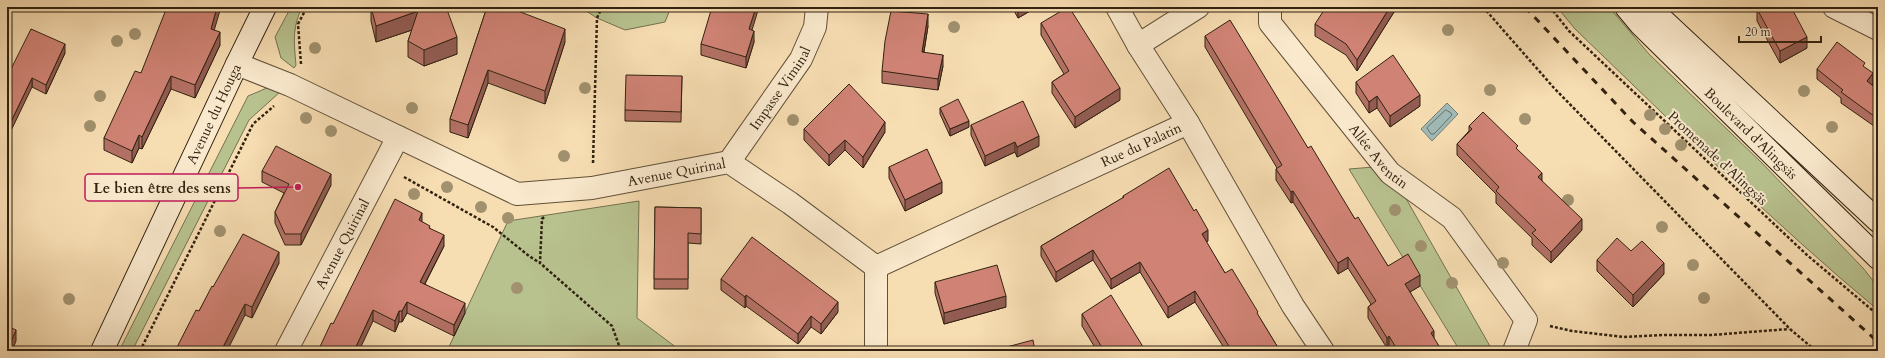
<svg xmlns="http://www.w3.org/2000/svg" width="1885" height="358" font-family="Cardo,serif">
  <rect width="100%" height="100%" fill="#f7ddb2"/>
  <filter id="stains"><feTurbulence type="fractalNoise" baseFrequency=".005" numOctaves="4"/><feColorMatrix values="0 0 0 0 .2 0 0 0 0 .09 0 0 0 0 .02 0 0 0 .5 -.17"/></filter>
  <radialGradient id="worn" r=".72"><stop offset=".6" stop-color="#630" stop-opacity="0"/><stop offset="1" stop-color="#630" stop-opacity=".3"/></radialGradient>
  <path fill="#b8c28f" stroke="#747250" d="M 291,7 L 302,7 C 292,29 294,42 296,65 L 294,68 L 281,58 L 275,37 Z
    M 580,7 L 671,7 L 665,22 L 625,30 L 597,18 Z
    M 1557,7 L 1609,7 L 1649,54 L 1761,162 L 1863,268 L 1878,287 L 1878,310 C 1772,222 1674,124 1575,29 Z
    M 267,88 L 280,92 L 249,120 L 132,351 L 119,351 L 248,96 Z
    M 1374,167 L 1404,195 L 1491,348 L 1491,351 L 1460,351 L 1349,169 Z
    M 639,201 L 637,318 L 681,351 L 447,351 L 508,221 Z"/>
  <path fill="#a1bab7" stroke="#747d74" d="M 1447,103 L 1458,114 L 1432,141 L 1421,129 Z"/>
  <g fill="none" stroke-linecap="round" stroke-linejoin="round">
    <path stroke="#696e64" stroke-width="1" d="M 1446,110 L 1451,113 L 1452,115 L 1434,134 L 1431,134 L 1427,128 Z"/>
    <defs>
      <g id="street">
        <path d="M 1117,7 L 1138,45 L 1188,123"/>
        <path id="s1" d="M 1270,7 L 1270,23 L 1390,173 L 1452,218 L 1526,320 L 1514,351"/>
        <path d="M 1834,7 L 1878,29"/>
        <path d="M 1138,45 L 1198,7"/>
        <path id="s2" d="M 237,64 L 290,85 L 517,194 L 592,188 L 729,162 L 790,203 L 876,267 L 876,351"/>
        <path id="s3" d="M 729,162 L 801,59 L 815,27 L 817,7"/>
        <path id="s4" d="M 876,267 L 1188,123 L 1293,306 L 1323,351"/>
        <path id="s5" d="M 286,351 L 398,137"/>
      </g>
      <g id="secondary">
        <path id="s6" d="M 1626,7 L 1641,25 L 1878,258"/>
        <path d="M 1649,7 L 1878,221"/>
        <path id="s7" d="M 102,351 L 237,64 L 265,7"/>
      </g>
    </defs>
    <use href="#street" stroke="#625138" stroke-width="24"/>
    <use href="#secondary" stroke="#312210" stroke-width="24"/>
    <path stroke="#312210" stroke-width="2.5" stroke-dasharray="3 2" stroke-linecap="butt" d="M 1483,7 L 1554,88 L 1790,329 L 1816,351
      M 1550,7 L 1569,31 L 1807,255 L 1878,315
      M 301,64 L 298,24 L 307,7
      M 593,163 L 597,18 L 602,7
      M 404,177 L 493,227 L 529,256 L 540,263
      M 544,217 L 542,219 L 540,263 L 612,326 L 621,351
      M 1550,326 L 1572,331 L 1624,337 L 1662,335 L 1711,335 L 1789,329
      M 140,351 L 253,124 L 274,106"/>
    <use href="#street" stroke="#fae9cd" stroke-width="22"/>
    <use href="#secondary" stroke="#fae9cd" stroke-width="22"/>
    <path stroke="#312210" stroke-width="3" stroke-dasharray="7 7" stroke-linecap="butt" d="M 1525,7 L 1633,122 L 1878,342"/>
  </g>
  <g fill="#a1916e">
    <circle cx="954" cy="27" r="6"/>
    <circle cx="1448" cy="30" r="6"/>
    <circle cx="135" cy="34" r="6"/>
    <circle cx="117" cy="41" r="6"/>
    <circle cx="315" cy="48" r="6"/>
    <circle cx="585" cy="88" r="6"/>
    <circle cx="1490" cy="90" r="6"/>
    <circle cx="1804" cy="91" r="6"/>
    <circle cx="100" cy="96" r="6"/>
    <circle cx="412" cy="108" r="6"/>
    <circle cx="1650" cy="115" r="6"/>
    <circle cx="306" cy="118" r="6"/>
    <circle cx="1525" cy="119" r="6"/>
    <circle cx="793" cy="120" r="6"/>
    <circle cx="90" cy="126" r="6"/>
    <circle cx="1832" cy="127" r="6"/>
    <circle cx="1665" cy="129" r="6"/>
    <circle cx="331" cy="131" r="6"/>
    <circle cx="1681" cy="145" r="6"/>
    <circle cx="564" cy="156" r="6"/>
    <circle cx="447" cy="187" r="6"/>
    <circle cx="414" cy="194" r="6"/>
    <circle cx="1568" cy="200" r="6"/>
    <circle cx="481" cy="207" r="6"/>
    <circle cx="1395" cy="210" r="6"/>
    <circle cx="508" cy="218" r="6"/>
    <circle cx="1662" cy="227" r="6"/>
    <circle cx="220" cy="231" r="6"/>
    <circle cx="1421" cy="246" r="6"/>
    <circle cx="1503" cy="263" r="6"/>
    <circle cx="1693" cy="265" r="6"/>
    <circle cx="1452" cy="283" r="6"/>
    <circle cx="517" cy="288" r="6"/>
    <circle cx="1704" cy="298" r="6"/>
    <circle cx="69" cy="299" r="6"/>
  </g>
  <path fill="#b37165" stroke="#312210" d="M 371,7 L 446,7 L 457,54 L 424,66 L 408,57 L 408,41 L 412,30 L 376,42 L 371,21 Z
    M 487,7 L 515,7 L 514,9 L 565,42 L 545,104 L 488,83 L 468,138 L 450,132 L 450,119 Z
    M 1012,7 L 1037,7 L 1018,18 Z
    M 1394,7 L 1394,12 L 1357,71 L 1346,55 L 1315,36 L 1315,24 Z
    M 1757,9 L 1807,48 L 1780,63 L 1757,21 Z
    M 1041,23 L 1120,100 L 1075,128 L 1052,93 L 1052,82 L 1064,74 L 1041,35 Z
    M 928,26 L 924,52 L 943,66 L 938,90 L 882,83 L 882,71 Z
    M 31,29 L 65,53 L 46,94 L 32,87 Z
    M 214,30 L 220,45 L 195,98 L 171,89 L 142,149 L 139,148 L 132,163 L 104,150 L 104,138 L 141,73 Z
    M 752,30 L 754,42 L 746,68 L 701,55 L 701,44 Z
    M 1205,36 L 1308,148 L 1355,219 L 1388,266 L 1420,286 L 1410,292 L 1434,339 L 1442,351 L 1391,351 L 1389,347 L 1387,348 L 1368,318 L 1368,307 L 1371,304 L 1348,268 L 1338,274 L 1293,202 L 1291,203 L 1276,180 L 1276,169 L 1277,168 L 1205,47 Z
    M 1865,68 L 1873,84 L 1872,85 L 1878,90 L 1878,121 L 1874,126 L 1841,103 L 1841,98 L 1817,79 L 1817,69 Z
    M 682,76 L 681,122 L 625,121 L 625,110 Z
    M 1356,82 L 1420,106 L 1390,127 L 1377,108 L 1369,113 L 1356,93 Z
    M 940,108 L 969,127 L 950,136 L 940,114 Z
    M 971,125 L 1039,146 L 1017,157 L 1015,152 L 985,166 L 971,135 Z
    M 1469,126 L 1518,151 L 1542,181 L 1582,230 L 1551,263 L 1532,245 L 1532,238 L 1496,203 L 1496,194 L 1457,155 L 1457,144 L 1469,131 Z
    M 804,129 L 885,132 L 863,168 L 845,150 L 829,166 L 804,140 Z
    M 889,167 L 942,193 L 905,211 L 889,178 Z
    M 262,171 L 331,185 L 301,245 L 285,245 L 275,223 L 275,212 L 284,193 L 262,182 Z
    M 1123,196 L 1208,241 L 1206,242 L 1225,273 L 1258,315 L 1280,351 L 1226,351 L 1195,302 L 1168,318 L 1140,272 L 1111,289 L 1093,260 L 1056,282 L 1041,256 L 1041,246 L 1123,198 Z
    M 655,207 L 701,208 L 701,244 L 688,243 L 688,289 L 654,289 Z
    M 422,222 L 430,228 L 444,246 L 425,284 L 465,313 L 454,336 L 407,313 L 402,322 L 399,322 L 395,332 L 373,321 L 333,324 Z
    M 1597,260 L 1664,274 L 1633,307 L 1597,271 Z
    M 279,263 L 252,318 L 245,315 L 199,311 L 213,287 Z
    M 721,279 L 838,312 L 821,334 L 811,327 L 798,344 L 746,306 L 745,308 L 721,290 Z
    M 935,282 L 1006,307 L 944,324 L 935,293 Z
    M 1082,314 L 1145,351 L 1097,351 L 1082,326 Z"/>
  <path fill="#925c52" stroke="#312210" d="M 217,7 L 221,7 L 211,41 L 211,29 Z
    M 510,7 L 515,7 L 510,21 Z
    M 756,7 L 759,7 L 749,40 L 749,29 Z
    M 1020,7 L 1037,7 L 1018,18 L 1018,8 Z
    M 1390,7 L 1394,7 L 1394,12 L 1357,71 L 1357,60 Z
    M 418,11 L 418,28 L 376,42 L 376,26 Z
    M 928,14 L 928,26 L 922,63 L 922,52 Z
    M 565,29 L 565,42 L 545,104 L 545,91 Z
    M 754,31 L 754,42 L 746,68 L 746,57 Z
    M 220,32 L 220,45 L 195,98 L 195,85 Z
    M 457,37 L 457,54 L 424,66 L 424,50 Z
    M 1807,37 L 1807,48 L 1780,63 L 1780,51 Z
    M 65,44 L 65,53 L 46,94 L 46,85 Z
    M 943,55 L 943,66 L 938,90 L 938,79 Z
    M 488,70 L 488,83 L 468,138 L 468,125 Z
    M 1873,73 L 1873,84 L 1867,92 L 1867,81 Z
    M 171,76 L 171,89 L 142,149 L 142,137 Z
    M 32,78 L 32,87 L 7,139 L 7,130 Z
    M 1120,88 L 1120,100 L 1075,128 L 1075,117 Z
    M 1420,95 L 1420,106 L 1390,127 L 1390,116 Z
    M 1377,96 L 1377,108 L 1369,113 L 1369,102 Z
    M 1878,110 L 1878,121 L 1874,126 L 1874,116 Z
    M 969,121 L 969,127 L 950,136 L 950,129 Z
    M 885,122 L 885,132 L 863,168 L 863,157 Z
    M 139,135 L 139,148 L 132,163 L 132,151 Z
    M 1039,136 L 1039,146 L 1017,157 L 1017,147 Z
    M 845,140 L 845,150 L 829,166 L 829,155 Z
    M 1015,142 L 1015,152 L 985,166 L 985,156 Z
    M 1542,173 L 1542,185 L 1538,177 Z
    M 331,174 L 331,185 L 301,245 L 301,234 Z
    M 942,182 L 942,193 L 905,211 L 905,200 Z
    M 1293,191 L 1293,202 L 1291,203 L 1291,192 Z
    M 422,213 L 422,224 L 419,220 Z
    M 1582,219 L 1582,230 L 1551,263 L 1551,252 Z
    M 1208,230 L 1208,241 L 1202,245 L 1202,234 Z
    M 444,235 L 444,246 L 420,293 L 420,282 Z
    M 1093,250 L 1093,260 L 1056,282 L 1056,272 Z
    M 279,252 L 279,263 L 252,318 L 252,307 Z
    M 1348,257 L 1348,268 L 1338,274 L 1338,263 Z
    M 1140,262 L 1140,272 L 1111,289 L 1111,279 Z
    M 1664,263 L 1664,274 L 1633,307 L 1633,295 Z
    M 1420,275 L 1420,286 L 1405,295 L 1405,284 Z
    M 1195,291 L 1195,302 L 1168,318 L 1168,307 Z
    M 746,295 L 746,306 L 745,308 L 745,297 Z
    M 1006,296 L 1006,307 L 944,324 L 944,313 Z
    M 407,302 L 407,313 L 402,322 L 402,311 Z
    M 838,302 L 838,312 L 821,334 L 821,324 Z
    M 465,303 L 465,313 L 454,336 L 454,325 Z
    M 245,304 L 245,315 L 227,351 L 221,351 Z
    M 373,310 L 373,321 L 359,351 L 354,351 Z
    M 399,311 L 399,322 L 395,332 L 395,321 Z
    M 811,316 L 811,327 L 798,344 L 798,334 Z
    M 16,330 L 16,341 L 12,351 L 7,351 Z
    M 1434,331 L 1434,342 L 1431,333 Z
    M 1389,336 L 1389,347 L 1387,348 L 1387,338 Z"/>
  <path fill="#d08375" stroke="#312210" d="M 167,7 L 217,7 L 211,29 L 220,32 L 195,85 L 171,76 L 142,137 L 139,135 L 132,151 L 104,138 L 135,71 L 141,73 Z
    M 371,7 L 446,7 L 457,37 L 424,50 L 408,41 L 418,11 L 376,26 Z
    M 487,7 L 510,7 L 510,8 L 565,29 L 545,91 L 488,70 L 468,125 L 450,119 Z
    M 712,7 L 756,7 L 749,29 L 754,31 L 746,57 L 701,44 Z
    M 1068,7 L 1069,7 L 1120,88 L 1075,117 L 1052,82 L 1069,71 L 1041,23 Z
    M 1326,7 L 1390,7 L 1357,60 L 1346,44 L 1315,24 Z
    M 1761,7 L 1791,7 L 1807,37 L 1780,51 L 1757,9 Z
    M 891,11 L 928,14 L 922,52 L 943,55 L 938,79 L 882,71 L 885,41 Z
    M 1230,20 L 1308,148 L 1311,146 L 1355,219 L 1358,217 L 1388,266 L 1408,254 L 1420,275 L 1405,284 L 1434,331 L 1431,333 L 1442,351 L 1398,351 L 1389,336 L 1387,338 L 1368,307 L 1376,301 L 1348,257 L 1338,263 L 1293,191 L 1291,192 L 1276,169 L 1282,165 L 1205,36 Z
    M 31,29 L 65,44 L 46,85 L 32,78 L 7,130 L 7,77 Z
    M 1837,42 L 1865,63 L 1863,66 L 1873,73 L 1867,81 L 1878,90 L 1878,110 L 1874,116 L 1841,92 L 1843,90 L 1817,69 Z
    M 1393,55 L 1420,95 L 1390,116 L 1377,96 L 1369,102 L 1356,82 Z
    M 626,75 L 682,76 L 681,112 L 625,110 Z
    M 849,84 L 885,122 L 863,157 L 845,140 L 829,155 L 804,129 Z
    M 958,99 L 969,121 L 950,129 L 940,108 Z
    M 1023,101 L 1039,136 L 1017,147 L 1015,142 L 985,156 L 971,125 Z
    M 1483,112 L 1518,146 L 1516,148 L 1542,173 L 1538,177 L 1582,219 L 1551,252 L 1532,233 L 1536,230 L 1496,191 L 1499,187 L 1457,144 L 1472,129 L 1469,126 Z
    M 276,146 L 331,174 L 301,234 L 285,234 L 275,212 L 289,184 L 262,171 Z
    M 927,149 L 942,182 L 905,200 L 889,167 Z
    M 1169,168 L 1194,211 L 1196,209 L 1208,230 L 1202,234 L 1225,273 L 1232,269 L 1258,312 L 1257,313 L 1280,351 L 1232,351 L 1195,291 L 1168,307 L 1140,262 L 1111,279 L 1093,250 L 1056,272 L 1041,246 L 1124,197 L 1123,196 Z
    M 395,199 L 422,213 L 419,220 L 430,226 L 429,228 L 444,235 L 420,282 L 465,303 L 454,325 L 407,302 L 402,311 L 399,311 L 395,321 L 373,310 L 354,351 L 318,351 L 331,323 L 333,324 Z
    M 655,207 L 701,208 L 701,234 L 688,233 L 688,279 L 654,279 Z
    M 243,234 L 279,252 L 252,307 L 245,304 L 221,351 L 175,351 L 196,310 L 199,311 L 212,286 L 213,287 Z
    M 752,237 L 838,302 L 821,324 L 811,316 L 798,334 L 746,295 L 745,297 L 721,279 Z
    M 1617,238 L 1631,251 L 1642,241 L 1664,263 L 1633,295 L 1597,260 Z
    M 997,265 L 1006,296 L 944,313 L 935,282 Z
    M 1111,295 L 1145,350 L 1144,351 L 1104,351 L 1082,314 Z
    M 7,326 L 16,330 L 7,351 Z
    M 1033,340 L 1035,351 L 1004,351 L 1003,348 Z"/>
  <g text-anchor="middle" stroke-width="4" stroke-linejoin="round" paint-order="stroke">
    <g font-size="14" fill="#312210" stroke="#fae9cd">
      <text dy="5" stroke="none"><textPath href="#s3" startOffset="90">Impasse Viminal</textPath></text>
      <text dy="5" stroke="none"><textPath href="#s7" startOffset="262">Avenue du Houga</textPath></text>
      <text dy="5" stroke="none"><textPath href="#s6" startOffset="178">Boulevard d'Alingsäs</textPath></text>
      <text dy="5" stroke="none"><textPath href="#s4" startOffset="292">Rue du Palatin</textPath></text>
      <text dy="5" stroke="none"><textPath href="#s1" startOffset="188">Allée Aventin</textPath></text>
      <text transform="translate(1718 158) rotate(43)" y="5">Promenade d'Alingsäs</text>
      <text dy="5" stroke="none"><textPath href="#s2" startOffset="470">Avenue Quirinal</textPath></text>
      <text dy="5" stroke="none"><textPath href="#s5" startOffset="121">Avenue Quirinal</textPath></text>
    </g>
  </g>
  <path fill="none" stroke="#c2185b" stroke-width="1.5" d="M298 187L238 188"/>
  <circle fill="#c2185b" stroke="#fae9cd" stroke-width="1.5" cx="298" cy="187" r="4"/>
  <rect fill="#fae9cd" stroke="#c2185b" stroke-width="1.5" x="85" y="174" width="153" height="27" rx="4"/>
  <g font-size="15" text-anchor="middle" font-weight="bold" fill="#312210">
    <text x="162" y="193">Le bien être des sens</text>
  </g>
  <rect width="1885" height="358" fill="none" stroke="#f7ddb2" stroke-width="24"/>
  <rect x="8" y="8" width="1869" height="342" fill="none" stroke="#312210" stroke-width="2"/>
  <rect x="12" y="12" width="1861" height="334" fill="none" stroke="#312210"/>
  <path d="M1739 36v6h82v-6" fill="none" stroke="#312210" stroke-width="2"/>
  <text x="1745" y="36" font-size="12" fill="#312210" stroke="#fae9cd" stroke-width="3" paint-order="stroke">20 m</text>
  <rect width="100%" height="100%" filter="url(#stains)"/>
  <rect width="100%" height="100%" fill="url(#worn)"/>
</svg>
